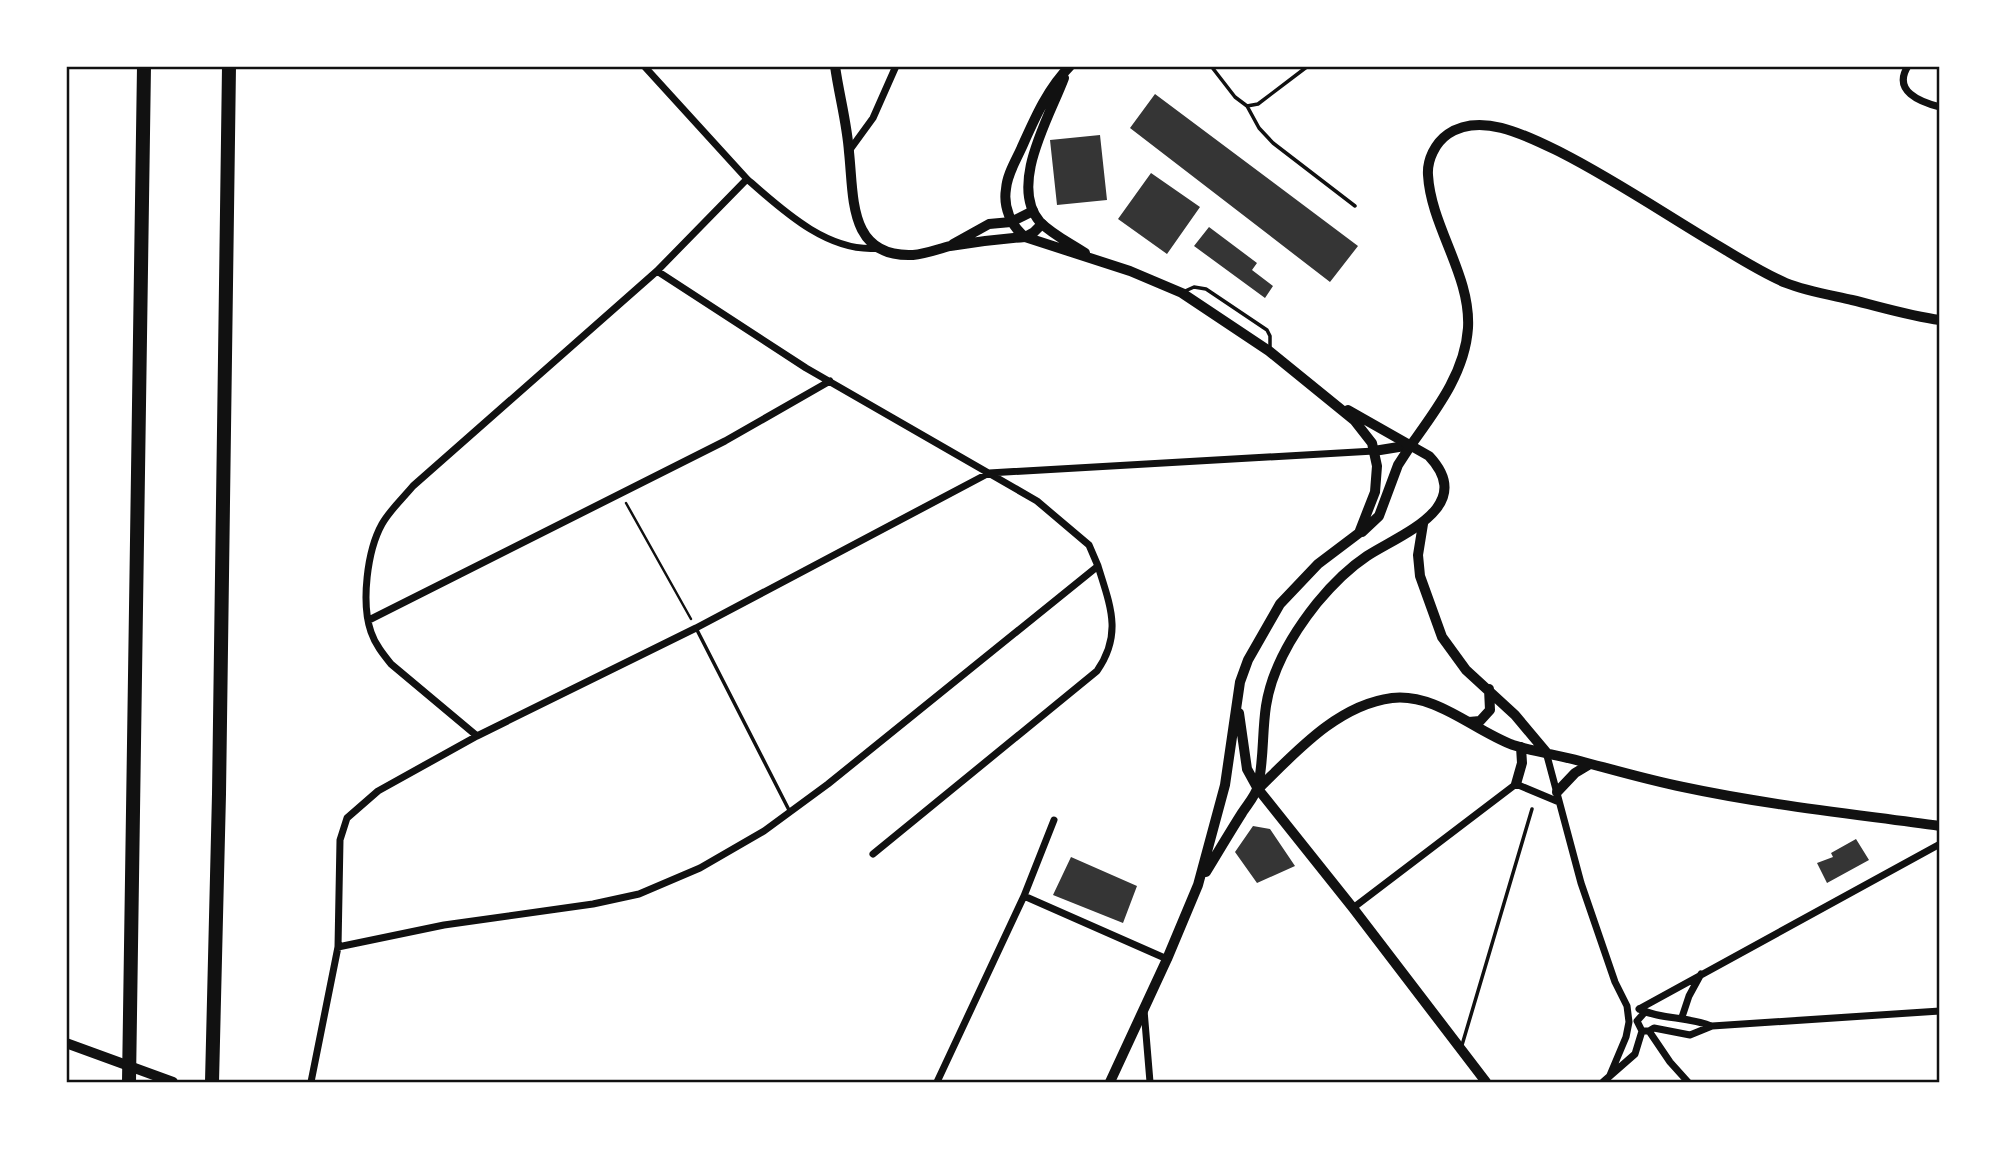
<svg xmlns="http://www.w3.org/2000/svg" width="2006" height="1149" font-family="'PT Sans',sans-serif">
  <rect width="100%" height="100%" fill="#fff"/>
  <path fill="#353535" d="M 1155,94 L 1358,246 L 1330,282 L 1130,128 Z
    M 1100,135 L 1107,200 L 1057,205 L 1050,140 Z
    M 1151,173 L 1200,207 L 1167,254 L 1118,219 Z
    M 1209,227 L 1257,263 L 1252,270 L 1273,286 L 1265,298 L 1194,246 Z
    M 1253,826 L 1270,829 L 1295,866 L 1257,883 L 1235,852 Z
    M 1856,839 L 1869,860 L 1827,883 L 1817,863 L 1833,857 L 1831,853 Z
    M 1071,857 L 1137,886 L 1123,923 L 1053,895 Z"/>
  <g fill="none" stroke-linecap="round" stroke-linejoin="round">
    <path stroke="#111" stroke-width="2.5" d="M 626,503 L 691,619"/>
    <path stroke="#111" stroke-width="3.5" d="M 1211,66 L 1235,97 L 1247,106 L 1258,104 L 1308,66
      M 1247,106 L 1259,128 L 1273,143 L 1355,206
      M 1183,292 L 1194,287 L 1206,289 L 1267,330 L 1270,336 L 1270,349
      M 697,630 L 790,812
      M 1462,1045 L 1532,809"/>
    <path stroke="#111" stroke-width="7" d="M 644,66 L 747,179 C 782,210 829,254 880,248
      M 1908,66 C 1892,91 1920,102 1940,107
      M 849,151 L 873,118 L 896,66
      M 369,620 L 725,441 L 830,381
      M 477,736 L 391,664 C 383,654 375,644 371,632 C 361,603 367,551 382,524 C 390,510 403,498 413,486 L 657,271 L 747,179
      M 1546,752 L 1581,883 L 1615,982 L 1627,1006 L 1629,1022 L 1626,1037 L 1610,1075
      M 873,854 L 1097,671 C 1123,634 1110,605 1098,566
      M 1024,896 L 1167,959
      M 1353,908 L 1516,784 L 1559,802
      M 338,947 L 444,925 L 593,904 L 639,894 L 700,868 L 764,831 L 828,784 L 1098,566 L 1089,545 L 1037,501 L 806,368 L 657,271
      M 1639,1009 L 1940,844
      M 1639,1009 C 1661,1020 1687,1016 1711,1026
      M 1144,1010 L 1150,1082
      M 1682,1017 L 1689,996 L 1701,974
      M 1642,1031 L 1649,1031 L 1654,1028 L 1690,1035 L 1712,1026 L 1940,1011
      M 1642,1031 L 1637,1021 L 1645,1012
      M 1649,1031 L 1670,1062 L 1688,1082
      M 311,1082 L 338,947 L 340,840 L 347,818 L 378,791 L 477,736 L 696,628 L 989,473 L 1374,451
      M 937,1082 L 1024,896 L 1054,820
      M 1603,1082 L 1635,1054 L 1642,1031"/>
    <path stroke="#111" stroke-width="10" d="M 835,66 C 839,95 847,123 849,152 C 854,197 848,258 913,255 C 926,254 938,249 950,246 C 975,242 1000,239 1025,237 L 1034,232 L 1042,224
      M 953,244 L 989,224 L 1011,222 L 1033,211
      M 1374,451 L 1411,445 C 1436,410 1465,373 1468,328 C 1471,275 1431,227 1428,175 C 1427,160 1435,143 1448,134 C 1482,111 1529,137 1562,153 C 1613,179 1662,212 1712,242 C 1736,256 1760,272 1786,283 C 1806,291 1830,295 1852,300 C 1881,307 1910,316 1940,320
      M 1423,524 L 1418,555 L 1420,576 L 1442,637 L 1466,670 L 1515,715 L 1546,752
      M 1469,722 L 1480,721 L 1490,710 L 1489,689
      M 1516,784 L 1522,763 L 1521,747
      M 1557,792 L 1575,773 L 1590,764
      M 1486,1082 L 1353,908 L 1258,789 C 1295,753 1337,705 1392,698 C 1436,693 1473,730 1513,745 C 1535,752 1558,755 1580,761 C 1614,770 1648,780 1683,787 C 1767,805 1854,814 1940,826"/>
    <path stroke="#111" stroke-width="10" d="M 1070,66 C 1047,89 1034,120 1021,149 C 1015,162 1007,175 1006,189 C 1003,207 1011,226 1025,237 L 1130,271 L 1182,293 L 1269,351 L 1354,420 L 1372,443 L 1377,466 L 1375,492 L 1359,533 L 1318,564 L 1280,604 L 1248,660 L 1240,682 L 1225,785 L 1198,885 L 1167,959 L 1110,1082
      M 1064,78 C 1050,116 1008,185 1040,222 C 1053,235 1070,243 1085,253
      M 1362,532 L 1379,516 L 1398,465 L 1411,445
      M 1239,713 L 1247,769 L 1258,789
      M 1206,872 C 1218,852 1230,832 1242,813 C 1247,805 1256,795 1258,786 C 1264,760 1262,732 1266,706 C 1272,668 1293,633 1317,603 C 1331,586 1349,568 1367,556 C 1401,534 1477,507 1429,456 L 1348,410
      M 66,1043 L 173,1082"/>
    <path stroke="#111" stroke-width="14" d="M 129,1082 L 144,66
      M 212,1082 L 219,794 L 229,66"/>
  </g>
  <rect width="2006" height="1149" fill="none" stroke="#ffffff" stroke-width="136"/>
  <rect x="68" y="68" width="1870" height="1013" fill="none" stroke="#111" stroke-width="2.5"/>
</svg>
